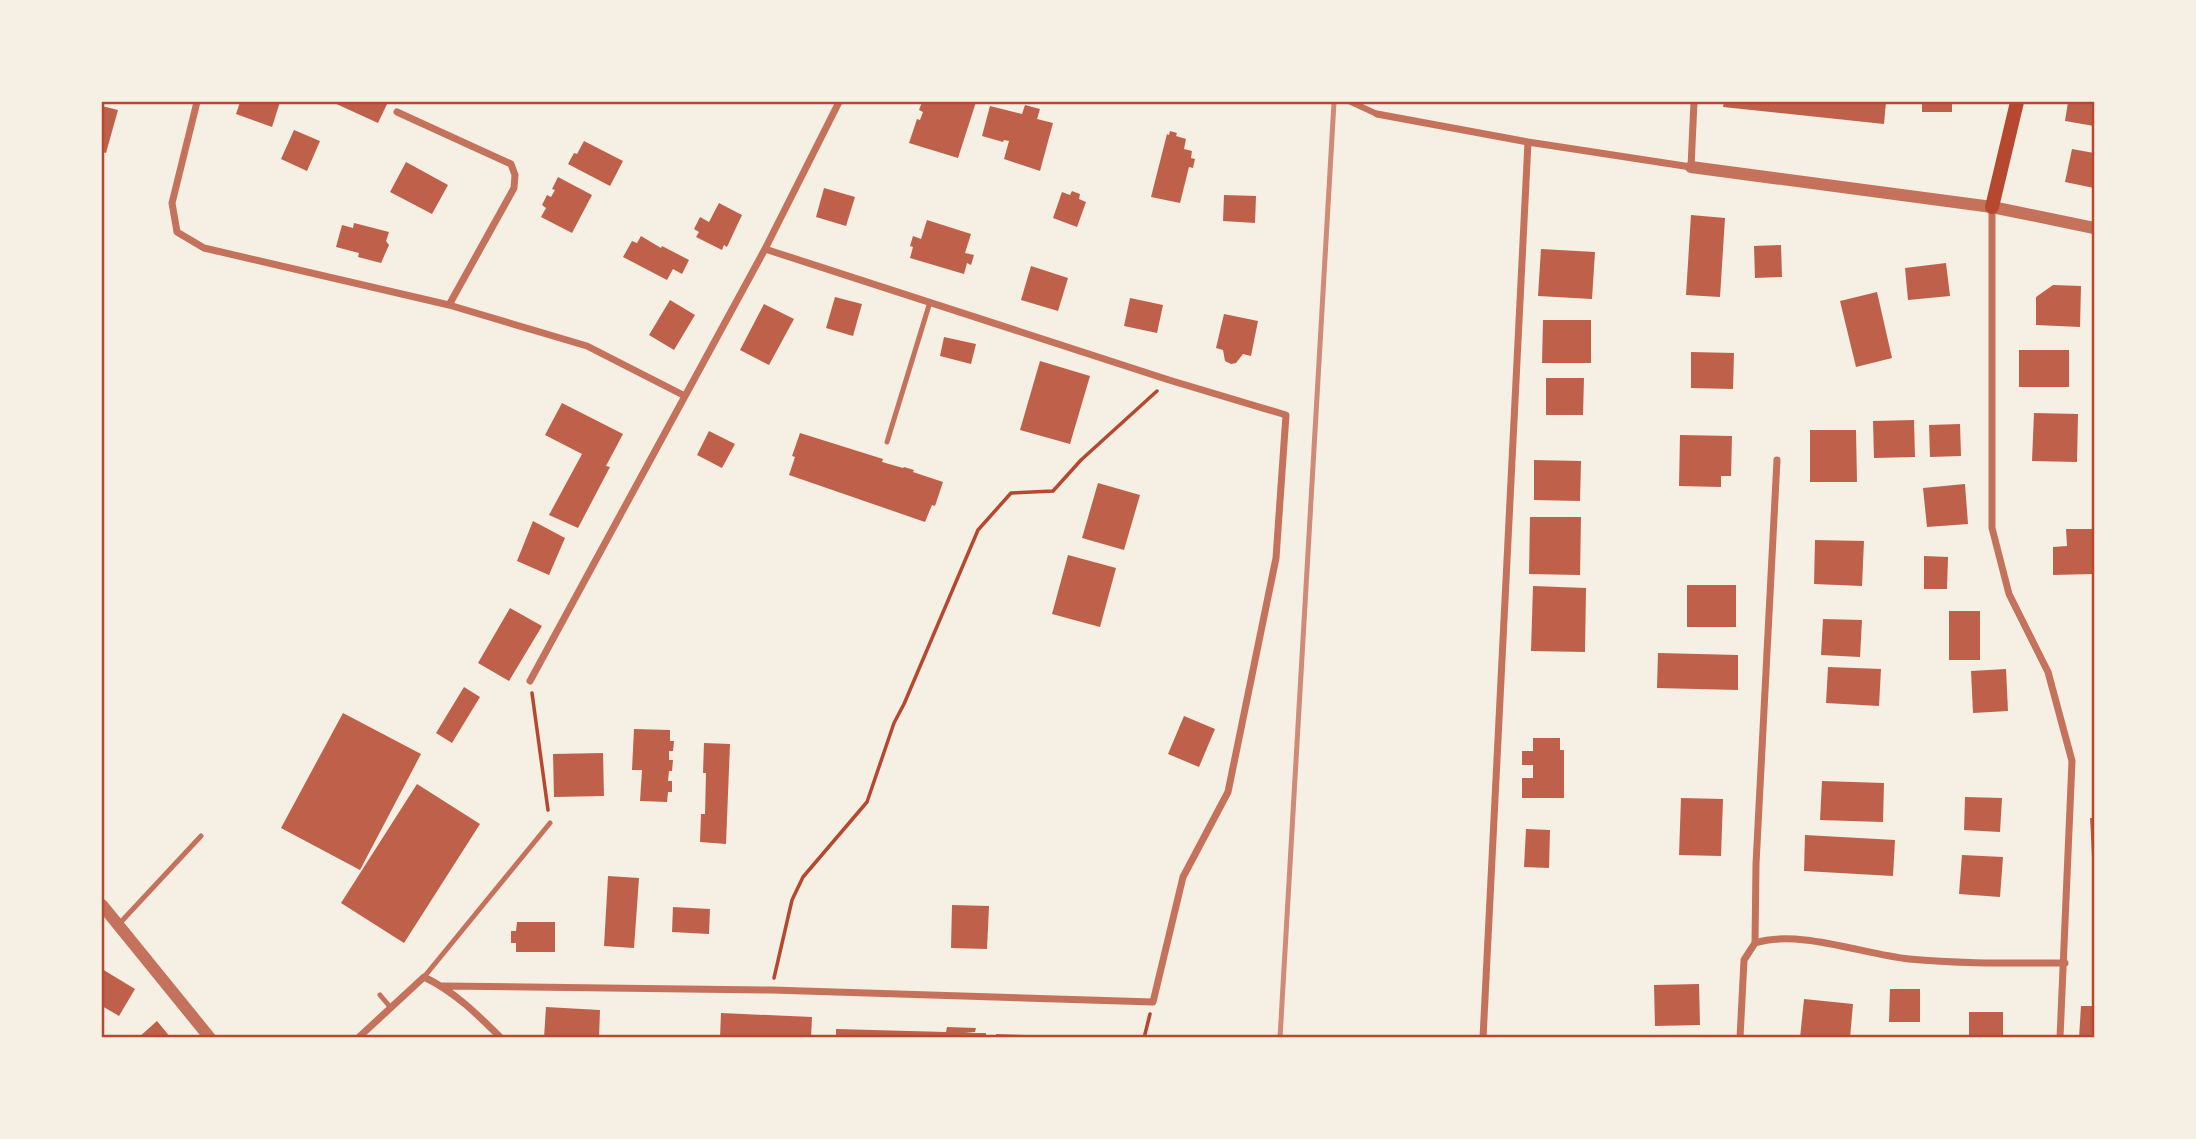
<svg xmlns="http://www.w3.org/2000/svg" width="2196" height="1139" font-family="Raleway,sans-serif">
  <rect width="100%" height="100%" fill="#f6efe4"/>
  <path fill="#bf614a" d="M 240,102 L 280,102 L 272,127 L 236,114 Z
    M 332,102 L 388,102 L 378,123 Z
    M 922,102 L 976,102 L 958,158 L 909,143 L 917,119 L 920,120 L 923,112 L 919,110 Z
    M 1724,102 L 1886,102 L 1884,124 L 1723,107 Z
    M 1922,102 L 1952,102 L 1952,112 L 1922,112 Z
    M 2068,102 L 2094,102 L 2094,126 L 2065,121 Z
    M 1025,105 L 1040,109 L 1037,119 L 1053,123 L 1040,171 L 1004,159 L 1009,141 L 1004,140 L 1003,142 L 982,136 L 990,106 L 1022,114 Z
    M 102,106 L 118,110 L 106,153 L 102,152 Z
    M 294,130 L 320,141 L 307,171 L 281,159 Z
    M 1170,131 L 1177,133 L 1176,136 L 1186,139 L 1184,149 L 1192,151 L 1191,158 L 1195,159 L 1193,168 L 1189,167 L 1180,203 L 1151,197 L 1167,134 L 1169,135 Z
    M 584,141 L 623,161 L 610,186 L 568,164 L 574,153 L 577,154 Z
    M 2072,149 L 2094,153 L 2094,188 L 2065,182 Z
    M 406,162 L 448,185 L 432,214 L 390,192 Z
    M 558,177 L 592,195 L 572,233 L 541,217 L 546,208 L 542,205 L 547,195 L 551,197 L 555,190 L 552,189 Z
    M 824,188 L 855,197 L 846,226 L 816,217 Z
    M 1072,191 L 1080,194 L 1079,199 L 1086,202 L 1077,227 L 1053,218 L 1062,192 L 1070,195 Z
    M 1224,195 L 1256,196 L 1255,223 L 1223,221 Z
    M 719,203 L 742,215 L 727,247 L 724,245 L 722,250 L 696,237 L 699,232 L 694,229 L 700,217 L 709,222 Z
    M 1691,215 L 1725,218 L 1720,297 L 1686,295 Z
    M 927,220 L 971,234 L 965,253 L 974,255 L 971,265 L 967,263 L 964,274 L 910,258 L 913,247 L 910,246 L 913,236 L 921,239 Z
    M 354,223 L 389,232 L 386,241 L 389,245 L 381,263 L 358,257 L 359,253 L 336,247 L 342,225 L 353,228 Z
    M 641,236 L 661,248 L 662,246 L 689,260 L 682,274 L 673,269 L 667,280 L 623,257 L 632,241 L 637,243 Z
    M 1781,245 L 1782,277 L 1755,278 L 1754,246 Z
    M 1541,249 L 1595,252 L 1592,299 L 1538,296 Z
    M 1946,263 L 1950,296 L 1908,300 L 1905,268 Z
    M 1031,266 L 1068,278 L 1058,311 L 1021,300 Z
    M 2053,285 L 2081,286 L 2080,327 L 2036,325 L 2036,297 Z
    M 1877,292 L 1892,358 L 1856,367 L 1840,301 Z
    M 835,297 L 862,304 L 853,336 L 826,328 Z
    M 1130,298 L 1163,305 L 1157,333 L 1124,326 Z
    M 670,300 L 695,315 L 674,350 L 649,335 Z
    M 764,304 L 794,319 L 769,365 L 740,350 Z
    M 1224,314 L 1258,321 L 1251,356 L 1243,354 L 1236,363 L 1231,364 L 1225,361 L 1223,350 L 1216,348 Z
    M 1543,320 L 1591,320 L 1591,363 L 1542,363 Z
    M 944,337 L 976,344 L 971,364 L 940,356 Z
    M 2019,350 L 2069,350 L 2069,387 L 2019,387 Z
    M 1691,352 L 1734,353 L 1733,389 L 1691,388 Z
    M 1040,361 L 1090,376 L 1070,444 L 1020,430 Z
    M 1546,378 L 1584,378 L 1583,415 L 1546,415 Z
    M 562,403 L 623,434 L 606,466 L 610,467 L 578,528 L 549,515 L 582,454 L 545,435 Z
    M 2034,413 L 2078,414 L 2077,462 L 2032,461 Z
    M 1914,420 L 1915,457 L 1874,458 L 1873,421 Z
    M 1960,424 L 1961,456 L 1930,457 L 1929,425 Z
    M 1810,430 L 1856,430 L 1857,482 L 1810,482 Z
    M 709,431 L 735,444 L 722,468 L 697,455 Z
    M 800,433 L 883,459 L 882,462 L 903,468 L 904,467 L 914,470 L 913,472 L 943,482 L 935,506 L 932,505 L 925,522 L 789,475 L 795,457 L 792,456 Z
    M 1680,435 L 1732,436 L 1731,476 L 1721,476 L 1721,487 L 1679,486 Z
    M 1534,460 L 1581,461 L 1580,501 L 1534,500 Z
    M 1098,483 L 1140,495 L 1124,550 L 1082,538 Z
    M 1965,484 L 1968,524 L 1927,527 L 1923,488 Z
    M 1530,517 L 1581,517 L 1580,575 L 1529,574 Z
    M 533,521 L 565,538 L 549,575 L 517,561 Z
    M 2066,529 L 2093,529 L 2093,574 L 2053,575 L 2053,547 L 2067,546 Z
    M 1815,540 L 1864,541 L 1862,586 L 1814,584 Z
    M 1068,555 L 1116,568 L 1100,627 L 1052,614 Z
    M 1924,556 L 1948,557 L 1947,589 L 1924,589 Z
    M 1687,585 L 1736,585 L 1736,627 L 1687,627 Z
    M 1533,586 L 1586,588 L 1585,652 L 1531,651 Z
    M 510,608 L 542,626 L 509,681 L 478,663 Z
    M 1949,611 L 1980,611 L 1980,660 L 1949,660 Z
    M 1823,619 L 1862,620 L 1860,657 L 1821,655 Z
    M 1658,653 L 1738,655 L 1738,690 L 1657,688 Z
    M 1828,667 L 1881,669 L 1879,706 L 1826,703 Z
    M 2006,669 L 2008,711 L 1973,713 L 1971,671 Z
    M 464,687 L 480,697 L 452,743 L 436,733 Z
    M 343,713 L 421,754 L 360,870 L 281,828 Z
    M 1184,716 L 1215,729 L 1199,767 L 1168,754 Z
    M 634,729 L 670,730 L 670,741 L 674,741 L 673,751 L 669,751 L 669,760 L 673,760 L 672,771 L 669,771 L 668,781 L 672,781 L 672,792 L 668,792 L 667,802 L 640,801 L 642,770 L 632,770 Z
    M 1533,738 L 1560,738 L 1560,750 L 1564,750 L 1564,798 L 1522,798 L 1522,778 L 1533,778 L 1533,765 L 1522,765 L 1522,751 L 1533,751 Z
    M 704,743 L 730,744 L 726,844 L 700,842 L 701,814 L 705,814 L 706,773 L 703,773 Z
    M 603,753 L 604,796 L 554,797 L 553,754 Z
    M 1822,781 L 1884,783 L 1883,822 L 1820,820 Z
    M 417,784 L 480,824 L 404,943 L 341,903 Z
    M 1965,797 L 2002,798 L 2000,832 L 1964,830 Z
    M 1681,798 L 1723,799 L 1721,856 L 1679,855 Z
    M 2090,818 L 2094,818 L 2094,857 L 2092,857 Z
    M 1526,829 L 1550,830 L 1549,868 L 1524,867 Z
    M 1805,835 L 1895,840 L 1893,876 L 1804,871 Z
    M 1962,855 L 2003,857 L 2000,897 L 1959,894 Z
    M 608,876 L 639,878 L 634,948 L 604,946 Z
    M 952,905 L 989,906 L 987,949 L 951,948 Z
    M 673,907 L 710,909 L 709,934 L 672,932 Z
    M 517,922 L 555,922 L 555,952 L 516,952 L 516,943 L 511,943 L 511,931 L 516,931 Z
    M 102,969 L 135,989 L 119,1016 L 102,1006 Z
    M 1699,984 L 1700,1025 L 1655,1026 L 1654,985 Z
    M 1890,989 L 1920,989 L 1920,1022 L 1889,1022 Z
    M 1804,999 L 1853,1004 L 1850,1038 L 1800,1038 Z
    M 2081,1006 L 2094,1006 L 2094,1038 L 2079,1038 Z
    M 546,1007 L 600,1010 L 599,1038 L 544,1038 Z
    M 1969,1012 L 2003,1012 L 2003,1038 L 1969,1038 Z
    M 721,1013 L 812,1017 L 811,1038 L 720,1038 Z
    M 157,1021 L 171,1038 L 138,1038 Z
    M 947,1027 L 976,1028 L 975,1032 L 965,1033 L 986,1033 L 986,1038 L 836,1038 L 836,1029 L 946,1032 Z
    M 996,1034 L 1025,1035 L 1025,1038 L 996,1038 Z"/>
  <g fill="none" stroke-linecap="round" stroke-linejoin="round">
    <path stroke="#b5482f" stroke-width="3.5" d="M 532,693 L 548,810
      M 774,978 L 792,900 L 803,877 L 867,802 L 894,723 L 904,704 L 978,530 L 1011,493 L 1053,491 L 1081,460 L 1157,391
      M 1144,1038 L 1150,1014"/>
    <path stroke="#c5725c" stroke-width="5" d="M 887,442 L 930,302
      M 119,924 L 201,836
      M 424,977 L 550,823
      M 380,995 L 391,1008"/>
    <path stroke="#c5725c" stroke-width="6" d="M 1351,102 L 1377,114"/>
    <path stroke="#c5725c" stroke-width="7" d="M 197,102 L 172,203 L 177,232 L 204,248 L 449,305 L 587,346 L 685,396
      M 397,112 L 511,164 L 515,175 L 514,188 L 449,305
      M 1377,114 L 1528,142 L 1691,167 L 1694,102
      M 1992,207 L 1992,528 L 2009,594 L 2048,672 L 2072,761 L 2060,1038
      M 530,681 L 765,249 L 839,102
      M 1755,943 L 1756,864 L 1777,460
      M 443,986 L 772,990 L 1153,1002 L 1183,877 L 1228,792 L 1276,558 L 1286,415 L 1169,380 L 765,249
      M 358,1038 L 424,977 C 455,992 477,1014 501,1038
      M 1483,1038 L 1528,142
      M 1740,1038 L 1744,960 L 1755,943 C 1798,929 1863,954 1909,959 C 1961,964 2013,963 2065,963"/>
    <path stroke="#c5725c" stroke-width="12" d="M 1691,167 L 1992,207 L 2094,228
      M 102,905 L 210,1038"/>
    <path stroke="#b5482f" stroke-width="14" d="M 1992,207 L 2017,102"/>
    <path stroke="#cf8b77" stroke-width="5" d="M 1280,1038 L 1334,102"/>
  </g>
  <rect width="2196" height="1139" fill="none" stroke="#f6efe4" stroke-width="206"/>
  <rect x="103" y="103" width="1990" height="933" fill="none" stroke="#b5482f" stroke-width="2.5"/>
</svg>
